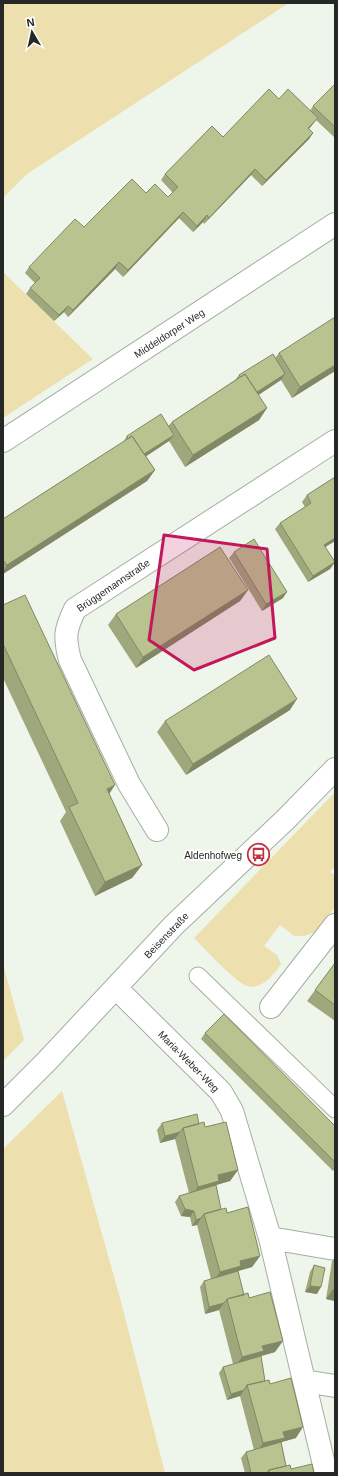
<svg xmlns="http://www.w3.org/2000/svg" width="338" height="1476" font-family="Helvetica,sans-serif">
  <rect width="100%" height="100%" fill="#eef6ec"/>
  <path fill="#eedfae" d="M 3,3 L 289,3 L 27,174 L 3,198 Z
    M 3,272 L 93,359 L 3,418 Z
    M 335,792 L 335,866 L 330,872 L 335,875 L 335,907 L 317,931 L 305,936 L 294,936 L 280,925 L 264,946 L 277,955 L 281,964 C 274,975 261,990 247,986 C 235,982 204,948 194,938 Z
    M 3,964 L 24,1040 L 3,1061 Z
    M 62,1091 L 120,1298 L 165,1473 L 3,1473 L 3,1149 Z"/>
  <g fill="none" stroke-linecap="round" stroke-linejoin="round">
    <defs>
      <path id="service" d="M 198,976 L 335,1109"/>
      <path id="minor" d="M 3,441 L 335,224
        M 157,830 L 129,784 L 70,660 C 64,637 65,630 75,609 L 335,441
        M 116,988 L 221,1092 L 232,1111 L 270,1238 L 326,1473
        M 271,1007 L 335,925
        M 3,1105 L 47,1061 L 174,925 L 285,820 L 335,769
        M 270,1238 L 335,1249
        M 304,1381 L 335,1386"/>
    </defs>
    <use href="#service" stroke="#a5aea4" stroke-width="19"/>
    <use href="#minor" stroke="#a5aea4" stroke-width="24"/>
    <use href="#service" stroke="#fff" stroke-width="17"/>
    <use href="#minor" stroke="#fff" stroke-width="22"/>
  </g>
  <path fill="#9ea87c" d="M 335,84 L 335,138 L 316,120 L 309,129 L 313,133 L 309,139 L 262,186 L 251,175 L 204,224 L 203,222 L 193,232 L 179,218 L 123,277 L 115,269 L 68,317 L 64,312 L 54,321 L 26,294 L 30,288 L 35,283 L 25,273 L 29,267 L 84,227 L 146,193 L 168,197 L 173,193 L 161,180 L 165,174 L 223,137 L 279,99 L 310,111 L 313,106 Z
    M 279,353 L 335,371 L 292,398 L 281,380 L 258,395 L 267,408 L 259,420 L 185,467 L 169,441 L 146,456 L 155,470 L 147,481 L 3,574 L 3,519 L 123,442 L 127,436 L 168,426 L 172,422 L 235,380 L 239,375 L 275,358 Z
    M 335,477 L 335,541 L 325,547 L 335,562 L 330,569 L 308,582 L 275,529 L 280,523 L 305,507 L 302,502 L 307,495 Z
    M 234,552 L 283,598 L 262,611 L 229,558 Z
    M 248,590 L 240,601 L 136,668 L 108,625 L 116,614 Z
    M 3,605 L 109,794 L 142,865 L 132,878 L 95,896 L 60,821 L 66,812 L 3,678 Z
    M 290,710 L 186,775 L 157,732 L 165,721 Z
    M 335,963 L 335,1021 L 307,1001 Z
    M 205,1033 L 335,1126 L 335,1168 L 333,1171 L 201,1039 Z
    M 162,1123 L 199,1124 L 205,1127 L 238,1170 L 230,1181 L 216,1185 L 221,1209 L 227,1213 L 260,1256 L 252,1267 L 238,1271 L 244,1295 L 249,1298 L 275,1352 L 261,1356 L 265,1381 L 270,1384 L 296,1438 L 281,1442 L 286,1466 L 291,1469 L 314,1473 L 245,1473 L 241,1458 L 246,1452 L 254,1450 L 240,1396 L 227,1400 L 219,1373 L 223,1367 L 233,1364 L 219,1310 L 205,1314 L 200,1287 L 204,1281 L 211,1279 L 197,1225 L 192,1226 L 190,1217 L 181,1216 L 175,1202 L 179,1196 L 189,1193 L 175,1139 L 160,1143 L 157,1130 Z
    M 335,1257 L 335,1301 L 326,1299 L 332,1261 Z
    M 314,1265 L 317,1294 L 305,1292 L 310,1272 Z"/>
  <path fill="#818865" d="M 318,118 L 313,124 L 304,134 L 308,128 Z
    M 313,133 L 309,139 L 262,186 L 266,180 Z
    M 255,169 L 251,175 L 204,224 L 209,218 Z
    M 183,212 L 179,218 L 123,277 L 128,270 Z
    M 207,215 L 203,222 L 193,232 L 197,226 Z
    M 119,262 L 115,269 L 68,317 L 73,310 Z
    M 68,306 L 64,312 L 54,321 L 59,315 Z
    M 335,365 L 335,371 L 292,398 L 300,387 Z
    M 285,374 L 281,380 L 248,402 L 252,395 Z
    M 267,408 L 259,420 L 185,467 L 193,455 Z
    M 174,435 L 169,441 L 136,463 L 140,457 Z
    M 155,470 L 147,481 L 3,574 L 3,571 L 7,565 Z
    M 335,538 L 335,541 L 319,551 L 324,545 Z
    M 335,562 L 330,569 L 308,582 L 313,576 Z
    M 248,590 L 240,601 L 136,668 L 143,657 Z
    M 287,592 L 283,598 L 262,611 L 266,604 Z
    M 297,699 L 290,710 L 186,775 L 193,764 Z
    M 115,785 L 106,799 L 107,789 Z
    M 142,865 L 132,878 L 95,896 L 105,882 Z
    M 180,1132 L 175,1139 L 160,1143 L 165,1136 Z
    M 238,1170 L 230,1181 L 216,1185 L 212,1192 L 190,1198 L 198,1187 L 218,1175 Z
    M 185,1209 L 194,1211 L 190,1217 L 181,1216 Z
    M 201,1218 L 197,1225 L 192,1226 L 196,1220 Z
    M 260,1256 L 252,1267 L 238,1271 L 212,1283 L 220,1272 L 240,1261 Z
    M 310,1286 L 321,1287 L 317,1294 L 305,1292 Z
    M 334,1288 L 335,1288 L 335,1301 L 326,1299 Z
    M 224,1303 L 219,1310 L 205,1314 L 209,1307 Z
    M 283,1341 L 275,1352 L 261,1356 L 256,1363 L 234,1368 L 242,1357 L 262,1346 Z
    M 244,1390 L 240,1396 L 227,1400 L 231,1394 Z
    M 303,1427 L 296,1438 L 282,1442 L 277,1449 L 255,1454 L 263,1443 L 283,1432 Z"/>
  <path fill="#b8c390" stroke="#818865" d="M 335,84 L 335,127 L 313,106 Z
    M 269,89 L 279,99 L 288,89 L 318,118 L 308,128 L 313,133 L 266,180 L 255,169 L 209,218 L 207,215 L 197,226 L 183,212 L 128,270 L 119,262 L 73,310 L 68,306 L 59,315 L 30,288 L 40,278 L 29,267 L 75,219 L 84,227 L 132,179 L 146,193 L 155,184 L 168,197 L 178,187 L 165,174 L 212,126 L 223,137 Z
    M 335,317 L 335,365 L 300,387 L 279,353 Z
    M 273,354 L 285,374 L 257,392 L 245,374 L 241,377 L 239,375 Z
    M 245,374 L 267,408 L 193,455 L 172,422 Z
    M 161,414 L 174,435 L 144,454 L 132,436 L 128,439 L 127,436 Z
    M 132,436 L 155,470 L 7,565 L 3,560 L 3,519 Z
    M 335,477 L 335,538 L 324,545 L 335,562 L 313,576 L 280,523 L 311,503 L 307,495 Z
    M 254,539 L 287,592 L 266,604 L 234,552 Z
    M 220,547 L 248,590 L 143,657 L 116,614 Z
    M 25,595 L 115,785 L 107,789 L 142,865 L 105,882 L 69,807 L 78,803 L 3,644 L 3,605 Z
    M 269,655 L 297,699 L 193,764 L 165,721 Z
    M 335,963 L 335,1005 L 315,990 Z
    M 224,1014 L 335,1126 L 335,1162 L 205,1033 Z
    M 197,1114 L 199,1124 L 183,1128 L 180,1132 L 165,1136 L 162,1123 Z
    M 204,1122 L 205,1127 L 226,1122 L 238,1170 L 218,1175 L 219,1181 L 198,1187 L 183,1128 Z
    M 216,1185 L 221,1209 L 204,1214 L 201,1218 L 196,1220 L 194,1211 L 185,1209 L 179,1196 Z
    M 248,1207 L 260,1256 L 240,1261 L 241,1266 L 220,1272 L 204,1214 L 226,1208 L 227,1213 Z
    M 314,1265 L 325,1268 L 321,1287 L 310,1286 Z
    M 238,1271 L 244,1295 L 227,1299 L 224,1303 L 209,1307 L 204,1281 Z
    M 270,1292 L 283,1341 L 262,1346 L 264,1351 L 242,1357 L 227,1299 L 248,1293 L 249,1298 Z
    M 261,1356 L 265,1381 L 247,1385 L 244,1390 L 231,1394 L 223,1367 Z
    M 291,1378 L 303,1427 L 283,1432 L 285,1438 L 263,1443 L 247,1385 L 269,1380 L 270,1384 Z
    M 281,1442 L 286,1466 L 269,1470 L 267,1473 L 251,1473 L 246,1452 Z
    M 312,1464 L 314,1473 L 269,1473 L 269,1470 L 290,1465 L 291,1469 Z"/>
  <path fill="#c2185b" fill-opacity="0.2" stroke="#c2185b" stroke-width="3" stroke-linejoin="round" d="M 164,535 L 267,549 L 275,638 L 194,670 L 149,640 Z"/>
  <defs>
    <symbol id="bus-ring" viewBox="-11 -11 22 22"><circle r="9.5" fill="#fff" stroke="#c23245" stroke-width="1.5"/><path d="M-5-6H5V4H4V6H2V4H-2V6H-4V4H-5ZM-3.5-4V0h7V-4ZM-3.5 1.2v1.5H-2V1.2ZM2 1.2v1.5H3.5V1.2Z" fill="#c23245"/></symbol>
  </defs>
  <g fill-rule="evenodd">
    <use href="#bus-ring" x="246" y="842" width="25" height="25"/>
  </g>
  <g text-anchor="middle" stroke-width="3.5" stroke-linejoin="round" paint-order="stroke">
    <g font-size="10" fill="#252824" stroke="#fff">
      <text transform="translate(169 333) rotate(-33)" y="4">Middeldorper Weg</text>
      <text transform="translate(113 585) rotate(-34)" y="4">Brüggemannstraße</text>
      <text transform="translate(166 935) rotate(-46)" y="4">Beisenstraße</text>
      <text transform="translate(189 1061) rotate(45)" y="4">Maria-Weber-Weg</text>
    </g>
    <g font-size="10" fill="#252824" stroke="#fff" text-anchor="end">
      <text x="242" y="859">Aldenhofweg</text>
    </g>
  </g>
  <rect width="338" height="1476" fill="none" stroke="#252824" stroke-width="8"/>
  <g transform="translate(32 32) rotate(351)" stroke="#ffffff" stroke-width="3" paint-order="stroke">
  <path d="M0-3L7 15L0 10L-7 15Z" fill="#252824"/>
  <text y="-6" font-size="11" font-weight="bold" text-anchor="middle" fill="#252824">N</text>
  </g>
</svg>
